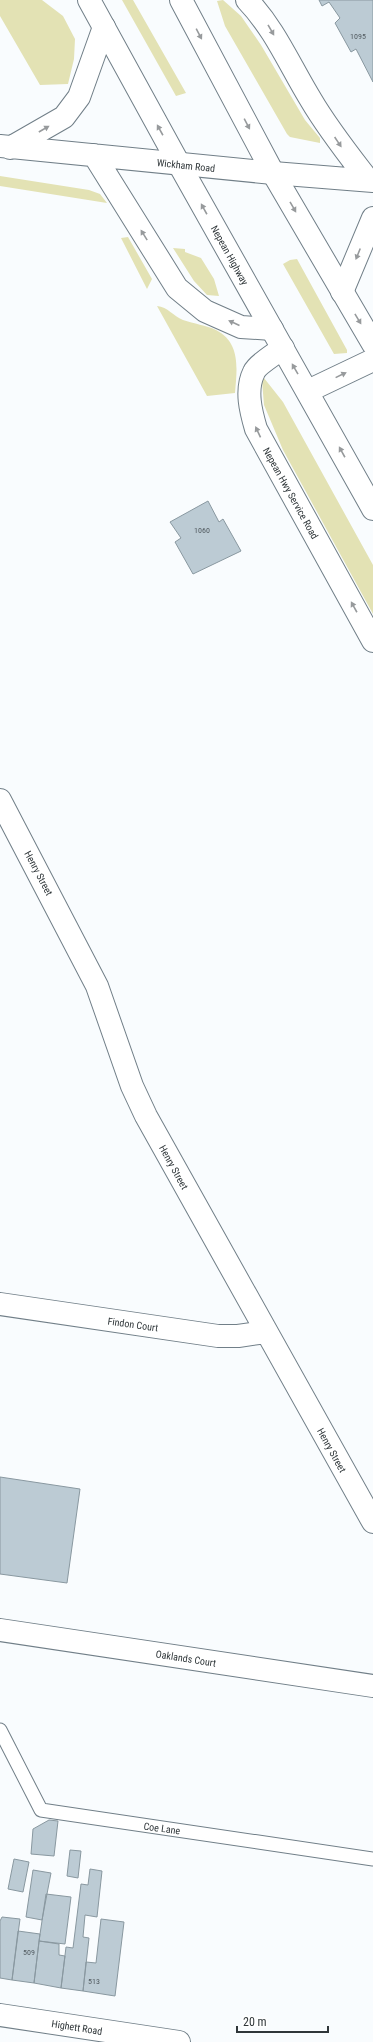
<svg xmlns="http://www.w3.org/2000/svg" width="373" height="2042" font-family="'Roboto Condensed',sans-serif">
  <rect width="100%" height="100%" fill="#f9fcfe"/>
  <path fill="#e3e2b4" d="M 0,0 L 42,0 L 63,16 L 75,39 L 74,59 L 68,84 L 40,85 L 0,16 Z
    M 122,0 L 133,0 L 186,93 L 176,96 Z
    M 223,0 L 241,16 L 261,45 L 305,120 L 320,138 L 320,143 L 290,137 L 287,134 L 225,26 L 217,1 Z
    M 0,176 L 89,190 L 100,194 L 107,203 L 0,186 Z
    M 128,237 L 152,279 L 147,289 L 121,238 Z
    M 173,248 L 185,249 L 185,252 L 201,258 L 214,279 L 219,296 L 207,295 L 194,281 Z
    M 297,259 L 347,350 L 347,353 L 334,354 L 283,264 L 290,260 Z
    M 157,306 C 168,307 173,316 183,320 C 194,324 206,325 216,330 C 241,343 237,369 235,393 L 207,396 Z
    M 264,378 L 283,402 L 373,565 L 373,614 L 283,450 L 264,405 L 262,381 Z"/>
  <path fill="#bccbd4" stroke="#8998a0" d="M 319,0 L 373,0 L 373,82 L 356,49 L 351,52 L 335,23 L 340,18 L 329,2 L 322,6 Z
    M 208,501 L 219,522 L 223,519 L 241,551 L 193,574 L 175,542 L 181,538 L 170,522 Z
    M 0,1477 L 80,1489 L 67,1583 L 0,1574 Z
    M 49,1820 L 58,1821 L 54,1856 L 31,1854 L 33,1829 Z
    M 70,1850 L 81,1851 L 78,1878 L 67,1876 Z
    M 14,1859 L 29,1862 L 23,1892 L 8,1889 Z
    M 90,1869 L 102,1871 L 97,1917 L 85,1915 L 83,1937 L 89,1938 L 83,1991 L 61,1988 L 66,1947 L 73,1948 L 81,1884 L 88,1885 Z
    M 33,1870 L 51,1873 L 42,1920 L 26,1917 Z
    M 46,1894 L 71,1897 L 65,1944 L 39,1941 Z
    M 2,1917 L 20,1919 L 12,1980 L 0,1978 L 0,1921 Z
    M 101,1919 L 124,1922 L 115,1996 L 83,1991 L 86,1962 L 96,1963 Z
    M 18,1931 L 40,1934 L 34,1983 L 12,1980 Z
    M 39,1941 L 59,1944 L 59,1955 L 65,1956 L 61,1988 L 34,1983 Z"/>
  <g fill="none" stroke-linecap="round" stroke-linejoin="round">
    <defs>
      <path id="lane" d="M 0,1730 L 41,1810 L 373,1859"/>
      <path id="street" d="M 283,348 C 276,353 257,365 254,372 C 245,390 251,412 256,429 L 373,641
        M 0,800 L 97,986 L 132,1086 L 146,1116 L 373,1522
        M 0,1304 L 218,1336 L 238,1336 L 266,1332
        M 0,1630 L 373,1686"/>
      <path id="secondary" d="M 247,0 C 275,29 290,66 311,100 C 328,129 348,154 368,180
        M 0,146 L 273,173 L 373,181
        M 10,148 L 64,117 L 79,97 L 104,27
        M 94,155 L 177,288 L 205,311 L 241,327 L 272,329
        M 342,292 L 373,218
        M 0,2015 L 179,2042"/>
      <path id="highway" d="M 89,0 L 179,164 L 373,509
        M 181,0 L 273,173 L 373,344
        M 308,391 L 373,360"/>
    </defs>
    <use href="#lane" stroke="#717f88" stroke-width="15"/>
    <use href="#street" stroke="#717f88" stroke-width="24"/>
    <use href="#secondary" stroke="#717f88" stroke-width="24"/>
    <use href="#highway" stroke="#717f88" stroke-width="24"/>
    <use href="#lane" stroke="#fff" stroke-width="13"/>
    <use href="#street" stroke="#fff" stroke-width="22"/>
    <use href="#secondary" stroke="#fff" stroke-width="22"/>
    <use href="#highway" stroke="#fff" stroke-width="22"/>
  </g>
  <defs><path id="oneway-solid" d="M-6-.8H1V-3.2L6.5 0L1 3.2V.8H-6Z"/></defs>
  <g fill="#979a9c">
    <use href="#oneway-solid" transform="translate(271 30) rotate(60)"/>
    <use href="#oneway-solid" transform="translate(199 34) rotate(62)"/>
    <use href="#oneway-solid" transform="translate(247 124) rotate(62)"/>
    <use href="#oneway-solid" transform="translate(44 129) rotate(-30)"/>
    <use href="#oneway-solid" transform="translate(160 130) rotate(-119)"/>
    <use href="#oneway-solid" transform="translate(338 142) rotate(56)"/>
    <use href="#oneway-solid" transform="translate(293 207) rotate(60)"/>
    <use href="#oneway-solid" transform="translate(204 209) rotate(-119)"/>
    <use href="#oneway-solid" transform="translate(144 235) rotate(-122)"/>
    <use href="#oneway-solid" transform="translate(358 254) rotate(112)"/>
    <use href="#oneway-solid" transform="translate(358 319) rotate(59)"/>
    <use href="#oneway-solid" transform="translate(234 323) rotate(-156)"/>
    <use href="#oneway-solid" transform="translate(295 369) rotate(-120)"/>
    <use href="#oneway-solid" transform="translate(341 375) rotate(-26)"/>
    <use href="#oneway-solid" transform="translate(258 432) rotate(-115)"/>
    <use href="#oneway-solid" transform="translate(342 452) rotate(-119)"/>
    <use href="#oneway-solid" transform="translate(354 607) rotate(-119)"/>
  </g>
  <g text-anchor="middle" stroke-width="3" stroke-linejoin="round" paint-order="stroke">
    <g font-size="8" fill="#525b60">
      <text x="358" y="39">1095</text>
      <text x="202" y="533">1060</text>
      <text x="29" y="1955">509</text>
      <text x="94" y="1984">513</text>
    </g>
    <g font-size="10" fill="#2f3639" stroke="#fff">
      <text transform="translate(186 165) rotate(6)" y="4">Wickham Road</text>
      <text transform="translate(230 255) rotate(61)" y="4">Nepean Highway</text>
      <text transform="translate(291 493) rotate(61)" y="4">Nepean Hwy Service Road</text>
      <text transform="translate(39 873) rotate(62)" y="4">Henry Street</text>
      <text transform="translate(174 1167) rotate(61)" y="4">Henry Street</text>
      <text transform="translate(133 1324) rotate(8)" y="4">Findon Court</text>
      <text transform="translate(332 1450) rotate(61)" y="4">Henry Street</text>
      <text transform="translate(186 1658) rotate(9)" y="4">Oaklands Court</text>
      <text transform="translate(162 1828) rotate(8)" y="4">Coe Lane</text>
      <text transform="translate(77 2027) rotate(9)" y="4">Highett Road</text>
    </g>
  </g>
  <path d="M237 2026v6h91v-6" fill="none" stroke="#2f3639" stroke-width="2"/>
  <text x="243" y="2026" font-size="12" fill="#2f3639" stroke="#ffffff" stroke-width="3" paint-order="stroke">20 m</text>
</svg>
